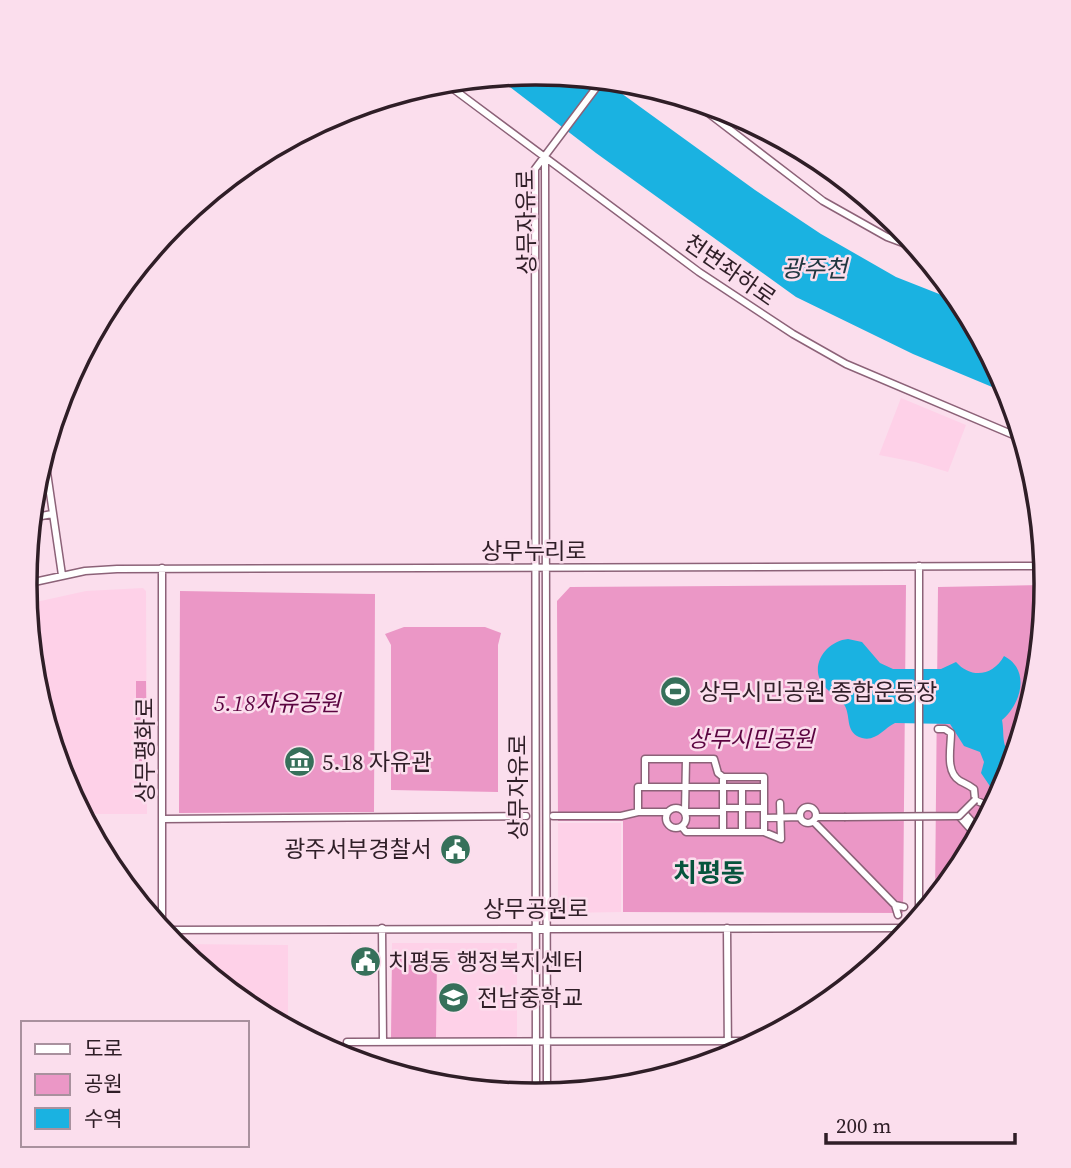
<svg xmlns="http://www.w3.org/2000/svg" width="1071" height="1168" font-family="'Source Serif 4','Noto Sans KR',serif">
  <rect width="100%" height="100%" fill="#fbdeed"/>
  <path fill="#fed1e8" d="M 901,398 L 966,425 L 948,472 L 915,462 L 879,455 Z
    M 143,588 L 146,591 L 147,814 L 82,814 L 63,779 L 34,683 L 27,604 L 86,591 Z
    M 558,823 L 621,823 L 621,912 L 562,913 L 558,908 Z
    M 392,943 L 517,943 L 517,1038 L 391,1038 Z
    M 178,944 L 288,945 L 288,1028 L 251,1009 L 178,948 Z"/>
  <path fill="#eb97c6" d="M 906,585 L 903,913 L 623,912 L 623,821 L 558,821 L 557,601 L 570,587 Z
    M 1043,585 L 1042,627 L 1037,684 L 1007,780 L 960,868 L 935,899 L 938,587 Z
    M 180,591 L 375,594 L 374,812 L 179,813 Z
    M 404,627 L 485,627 L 501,633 L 498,645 L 498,792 L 391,790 L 391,645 L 385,634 Z
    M 136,681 L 146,681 L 147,761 L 136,761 Z
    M 392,959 L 437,959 L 436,1038 L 391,1038 Z"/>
  <path fill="#1ab2e1" d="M 536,73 L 603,80 L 755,190 L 821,234 L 896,277 L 962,303 L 1009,394 L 913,354 L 796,297 L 596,153 L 497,77 Z
    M 848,639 L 862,642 L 880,663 L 893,669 L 941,669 L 956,662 C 971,679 993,676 1004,656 C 1031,670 1021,704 1002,720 C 1005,736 1000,746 1014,758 L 1007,780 L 998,798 L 981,773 L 984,762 L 980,752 L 964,746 L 950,724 L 895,723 C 884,728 876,742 862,738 C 845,733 851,718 845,706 C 840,698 831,694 825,687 C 807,667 826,641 848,639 Z"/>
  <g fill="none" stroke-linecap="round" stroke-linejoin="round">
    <defs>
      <path id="minor" d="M 444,82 L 699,272 L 793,334 L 846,364 L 1023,439
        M 690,99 L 823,201 L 887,237 L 919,249
        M 545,158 L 547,1094
        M 44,452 L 62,575
        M 31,518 L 52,514
        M 162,568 L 162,931
        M 25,584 L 85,571 L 117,569 L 1045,566
        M 938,729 L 945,729 L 951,733 C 951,748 945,772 960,781 C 966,784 969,785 974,789 L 975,800 L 984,804 L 989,815
        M 686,759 L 685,812 L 723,812
        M 645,787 L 645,759 L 714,759 L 718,773 L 723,777
        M800 815a8 8 0 1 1 16 0a8 8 0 1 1-16 0Z
        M666 818a10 10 0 1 1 20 0a10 10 0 1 1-20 0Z
        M 723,808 L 723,787 L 764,787 L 764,808
        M 638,812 L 638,787 L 723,787 L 723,777 L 764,777 L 764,787
        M 553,816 L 621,816 L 638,812 L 667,812
        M 959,816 L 975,834 L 977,832 L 963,816 L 965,814 L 980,831
        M 816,817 L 844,817
        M 162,819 L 526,816
        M 813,821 L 895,905 L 904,907
        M 682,827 L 686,832 L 764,832 L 764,818
        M 723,832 L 723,808 L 764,808 L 764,818 L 800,817
        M 742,832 L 742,787
        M 764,832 L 781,839 L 780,803
        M 895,905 L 898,915
        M 919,919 L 919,566
        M 382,928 L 383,1042
        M 727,928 L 728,1057
        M 547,929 L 911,928
        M 161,930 L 535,929
        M 347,1042 L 760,1041
        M 536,1095 L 535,169 L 602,80"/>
      <path id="major" d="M 535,929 L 547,929"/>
    </defs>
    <use href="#minor" stroke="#8c6278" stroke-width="9"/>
    <use href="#major" stroke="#8c6278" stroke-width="10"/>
    <use href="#minor" stroke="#fff" stroke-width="6"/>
    <use href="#major" stroke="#fff" stroke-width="8"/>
    <defs>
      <path id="minor-bridge" d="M 844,817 L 959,816 L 975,800"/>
    </defs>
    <use href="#minor-bridge" stroke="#8c6278" stroke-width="9" stroke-linecap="butt"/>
    <use href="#minor-bridge" stroke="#fff" stroke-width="6"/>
  </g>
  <defs>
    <symbol id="stadium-disc" viewBox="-11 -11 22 22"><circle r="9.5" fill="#36705a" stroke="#fbdeed"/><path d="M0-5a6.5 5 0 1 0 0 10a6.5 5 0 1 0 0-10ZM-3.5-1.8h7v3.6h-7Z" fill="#fff"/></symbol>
    <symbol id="museum-disc" viewBox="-11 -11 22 22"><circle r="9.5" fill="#36705a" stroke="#fbdeed"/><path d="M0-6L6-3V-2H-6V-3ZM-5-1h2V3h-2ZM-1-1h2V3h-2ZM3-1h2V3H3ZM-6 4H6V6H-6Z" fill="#fff"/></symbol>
    <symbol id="civic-disc" viewBox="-11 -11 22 22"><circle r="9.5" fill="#36705a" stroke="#fbdeed"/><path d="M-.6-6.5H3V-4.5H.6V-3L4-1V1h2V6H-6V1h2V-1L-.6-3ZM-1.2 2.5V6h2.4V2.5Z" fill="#fff"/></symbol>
    <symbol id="school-disc" viewBox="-11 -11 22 22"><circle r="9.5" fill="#36705a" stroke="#fbdeed"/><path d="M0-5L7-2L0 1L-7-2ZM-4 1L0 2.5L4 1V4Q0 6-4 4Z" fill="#fff"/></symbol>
  </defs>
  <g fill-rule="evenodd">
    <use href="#stadium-disc" x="658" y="674" width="35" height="35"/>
    <use href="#museum-disc" x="282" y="744" width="35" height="35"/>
    <use href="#civic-disc" x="438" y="832" width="35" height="35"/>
    <use href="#civic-disc" x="348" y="944" width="35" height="35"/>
    <use href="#school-disc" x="436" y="980" width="35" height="35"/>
  </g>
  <g text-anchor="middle" stroke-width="5" stroke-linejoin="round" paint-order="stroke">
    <g font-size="23" fill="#2f1e27" stroke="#fbdeed">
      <text transform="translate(526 222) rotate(-91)" y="8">상무자유로</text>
      <text transform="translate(730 270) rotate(35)" y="8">천변좌하로</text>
      <text x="534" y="559">상무누리로</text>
      <text transform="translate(145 750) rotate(-90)" y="8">상무평화로</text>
      <text transform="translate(518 787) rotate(-90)" y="8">상무자유로</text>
      <text x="536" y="917">상무공원로</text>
    </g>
    <g font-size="23" fill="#2f1e27" stroke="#fbdeed" text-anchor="start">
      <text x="699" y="700">상무시민공원 종합운동장</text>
      <text x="322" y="770">5.18 자유관</text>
      <text x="432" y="857" text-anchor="end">광주서부경찰서</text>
      <text x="388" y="970">치평동 행정복지센터</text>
      <text x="477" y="1006">전남중학교</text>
    </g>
    <g font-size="23" font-style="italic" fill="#5b0440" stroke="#fbdeed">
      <text x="277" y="711">5.18자유공원</text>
      <text x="751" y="747">상무시민공원</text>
    </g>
    <g font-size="24" font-style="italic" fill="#213740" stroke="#fbdeed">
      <text x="814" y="277">광주천</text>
    </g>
    <g font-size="26" font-weight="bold" fill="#06543d" stroke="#fbdeed">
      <text x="709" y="882">치평동</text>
    </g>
  </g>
  <path d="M0 0H1071V1168H0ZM535 85H536A498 498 0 0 1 1034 583V585A498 498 0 0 1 536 1083H535A498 498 0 0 1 37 585V583A498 498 0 0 1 535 85Z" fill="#fbdeed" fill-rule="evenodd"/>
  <path fill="none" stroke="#2f1e27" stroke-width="3.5" d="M535 85H536A498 498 0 0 1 1034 583V585A498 498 0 0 1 536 1083H535A498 498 0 0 1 37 585V583A498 498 0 0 1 535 85Z"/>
  <rect x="21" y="1021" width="228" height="126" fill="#fbdeed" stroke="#a9919e" stroke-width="2"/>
  <rect x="35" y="1044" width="35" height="10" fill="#ffffff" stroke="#a9919e" stroke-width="2"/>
  <text x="84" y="1056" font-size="21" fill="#2f1e27">도로</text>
  <rect x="35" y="1074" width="35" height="21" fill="#eb97c6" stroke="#a9919e" stroke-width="2"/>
  <text x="84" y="1091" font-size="21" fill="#2f1e27">공원</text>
  <rect x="35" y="1108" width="35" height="21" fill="#1ab2e1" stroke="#a9919e" stroke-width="2"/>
  <text x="84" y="1126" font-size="21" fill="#2f1e27">수역</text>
  <path d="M826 1133v10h189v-10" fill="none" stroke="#2f1e27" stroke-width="3.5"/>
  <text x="836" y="1133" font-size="21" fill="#2f1e27" stroke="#fbdeed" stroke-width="5" paint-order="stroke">200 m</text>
</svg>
